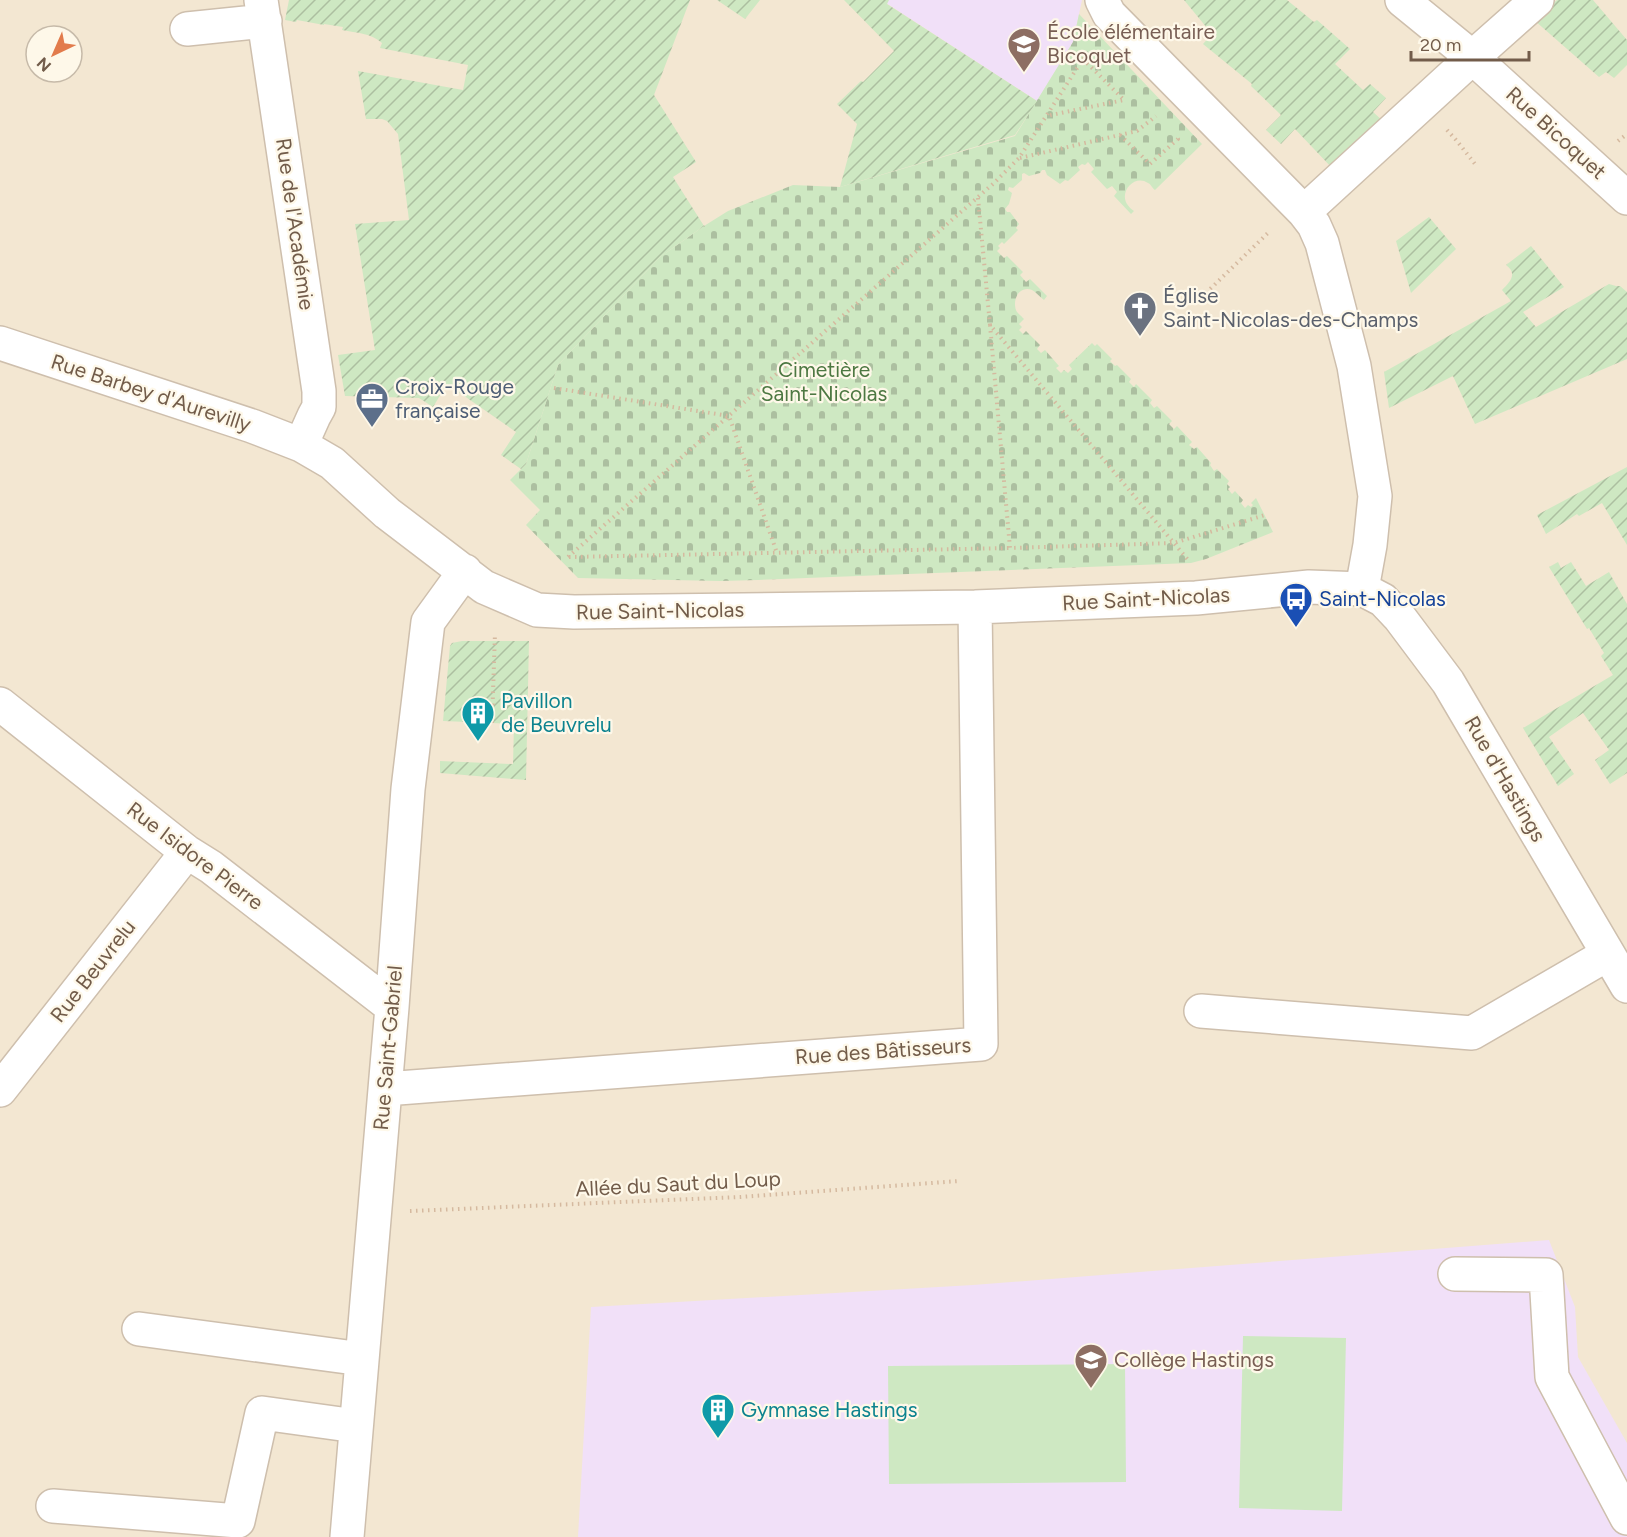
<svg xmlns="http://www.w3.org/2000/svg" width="1627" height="1537" font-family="Figtree,sans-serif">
  <defs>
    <pattern id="cemetery-stones" width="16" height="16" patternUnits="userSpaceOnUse" patternTransform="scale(1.5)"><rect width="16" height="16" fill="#cee8c2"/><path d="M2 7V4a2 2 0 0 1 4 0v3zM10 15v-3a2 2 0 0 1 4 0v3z" fill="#acbfa0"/></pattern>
    <pattern id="garden-furrows" width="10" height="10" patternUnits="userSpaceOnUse" patternTransform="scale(1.5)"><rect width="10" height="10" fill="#cee8c2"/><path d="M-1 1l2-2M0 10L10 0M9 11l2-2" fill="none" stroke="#acbfa0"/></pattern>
  </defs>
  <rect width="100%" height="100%" fill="#fbf4e3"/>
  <path fill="#f3e7d2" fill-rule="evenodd" d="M 0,0 L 1627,0 L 1627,1537 L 0,1537 ZM 36,36 L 72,36 L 72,72 L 36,72 Z"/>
  <path fill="#f1e0f8" d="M 889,0 L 1082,0 L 1073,42 L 1037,101 L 886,3 Z
    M 1549,1240 L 1575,1307 L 1578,1357 L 1627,1443 L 1627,1537 L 578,1537 L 591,1307 L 973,1285 Z"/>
  <path fill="url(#cemetery-stones)" d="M 1079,14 L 1202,144 L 1155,190 C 1152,188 1151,184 1148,183 C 1135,174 1119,191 1127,204 C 1129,207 1131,209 1134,211 L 1131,214 L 1114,196 L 1117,192 L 1112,186 L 1107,189 L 1091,172 L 1094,169 L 1088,162 L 1085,165 L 1082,164 L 1078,167 L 1080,170 L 1068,181 L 1065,180 L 1060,184 L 1047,175 L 1045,170 L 1042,170 L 1040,173 L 1029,176 L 1024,173 L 1022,174 L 1022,180 L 1013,188 L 1009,187 L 1008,190 L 1012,193 L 1009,204 L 1005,209 L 1007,212 L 1010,212 L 1019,224 L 1016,228 L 1018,230 L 1004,244 L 1002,242 L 998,246 L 1000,248 L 997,251 L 1004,258 L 1007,256 L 1023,272 L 1020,275 L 1026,282 L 1030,279 L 1047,296 L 1044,300 C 1040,297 1036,292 1032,290 C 1019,285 1011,301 1017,312 C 1018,313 1023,318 1024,319 L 1019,324 L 1022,327 L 1019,330 L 1023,334 L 1026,331 L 1040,345 L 1037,349 L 1041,353 L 1045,350 L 1059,366 L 1056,368 L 1061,373 L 1064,370 L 1068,373 L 1072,369 L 1069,365 L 1092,343 L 1095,346 L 1097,344 L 1112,359 L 1110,361 L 1115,366 L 1117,365 L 1131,379 L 1129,382 L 1134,387 L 1136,384 L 1152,400 L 1150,403 L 1154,408 L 1157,406 L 1172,421 L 1169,424 L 1174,429 L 1177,426 L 1192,442 L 1189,445 L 1194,449 L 1197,447 L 1211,463 L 1210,465 L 1214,471 L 1217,469 L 1229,481 L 1227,484 L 1230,487 L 1228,489 L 1232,494 L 1235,491 L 1243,500 L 1241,503 L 1245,508 L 1248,505 L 1251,507 L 1253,505 L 1251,503 L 1256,498 L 1273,532 L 1206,559 L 1191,563 L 758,580 L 720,581 L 578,578 L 526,525 L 540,510 L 510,480 L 526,464 L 558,365 L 660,257 L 704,226 L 728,211 L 793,185 L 840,187 L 1015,136 L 1073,42 Z"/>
  <path fill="url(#garden-furrows)" d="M 289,0 L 690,0 L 654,95 L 696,162 L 673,177 L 704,226 L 660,257 L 558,365 L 526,464 L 521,469 L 501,455 L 516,432 L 447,384 L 433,407 L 419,398 L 345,396 L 338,355 L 375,350 L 355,224 L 409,220 L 398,134 L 387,121 L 382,119 L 366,119 L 358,71 L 463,90 L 468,65 L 380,48 L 382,43 C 371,33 357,33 342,30 L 343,27 L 324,24 L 324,25 L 297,20 L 296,22 L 285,20 Z
    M 717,0 L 760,0 L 745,19 Z
    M 844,0 L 889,0 L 887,4 L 1037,101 L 1015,135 L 840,187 L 857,124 L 837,104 L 861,81 L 863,82 L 894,51 Z
    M 1184,0 L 1287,0 L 1314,22 L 1317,20 L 1350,49 L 1335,64 L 1363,90 L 1370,84 L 1386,98 L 1373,112 L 1383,121 L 1332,168 L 1295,129 L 1281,144 L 1266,130 L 1281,115 L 1251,86 L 1252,84 L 1203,44 L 1212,34 Z
    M 1557,0 L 1593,0 L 1627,40 L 1627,65 L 1614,78 L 1606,72 L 1599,77 L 1534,20 Z
    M 1429,217 L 1456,249 L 1411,293 L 1396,241 Z
    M 1531,246 L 1564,287 L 1523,312 L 1536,327 L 1609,284 L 1616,286 L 1620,286 L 1627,292 L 1627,359 L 1475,424 L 1453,376 L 1389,408 L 1384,372 L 1511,301 L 1502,290 C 1510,282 1518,274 1506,265 Z
    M 1627,467 L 1627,545 L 1602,503 L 1579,516 L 1577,514 L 1546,534 L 1537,515 Z
    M 1558,562 L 1561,568 L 1571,562 L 1586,586 L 1609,572 L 1627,604 L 1627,773 L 1610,784 L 1595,760 L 1609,750 L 1583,713 L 1549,737 L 1574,774 L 1558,786 L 1523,728 L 1613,675 L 1601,656 L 1604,653 L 1589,628 L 1587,629 L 1549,567 Z
    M 462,641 L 529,641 L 526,780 L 440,773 L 440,761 L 513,764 L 514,724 L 443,721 L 450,646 L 452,643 Z"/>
  <path fill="#cee8c2" d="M 1243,1336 L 1346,1338 L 1342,1511 L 1239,1508 Z
    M 1125,1364 L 1126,1482 L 889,1484 L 888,1366 Z"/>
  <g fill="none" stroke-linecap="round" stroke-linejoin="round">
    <defs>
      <path id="minor" d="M 261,0 L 319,391 L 319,407 L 314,416 L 301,445
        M 1102,0 L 1109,14 L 1304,212 L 1314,225 L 1322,243 L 1354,366 L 1375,496 L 1370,545 L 1362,589
        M 1402,0 L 1472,57 L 1627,198
        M 187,29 L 265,21
        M 1304,212 L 1484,47 L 1537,0
        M 0,343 L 252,426 L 301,445 L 332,463 L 387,513 L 484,587 L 537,610 L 574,612 L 975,607 L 1196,598 L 1309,587 L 1362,589 L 1383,600 L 1400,618 L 1448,682 L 1627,986
        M 0,704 L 187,852 L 211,867 L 392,1007
        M 1201,1011 L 1472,1033 L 1608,954
        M 385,1089 L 981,1044 L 975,607
        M 0,1090 L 187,852
        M 1455,1274 L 1546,1275 L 1552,1377 L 1627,1518
        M 139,1329 L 362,1359
        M 53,1506 L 238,1521 L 262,1413 L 356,1426
        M 347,1537 L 392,1007 L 408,789 L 428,622 L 465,571"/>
    </defs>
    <use href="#minor" stroke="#cebfad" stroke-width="36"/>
    <path stroke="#d5b99f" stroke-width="4" stroke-dasharray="1.5 4.5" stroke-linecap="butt" d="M 1447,130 L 1457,141 L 1475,164
      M 1120,135 L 1150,164 L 1178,139 L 1175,136
      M 1618,141 L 1627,134
      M 1020,158 L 1137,131 L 1156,116
      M 978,198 L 990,325 L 1189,561
      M 1206,293 L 1270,231
      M 990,325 L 1010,548 L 1174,543 L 1265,515
      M 554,388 L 729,416 L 777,553
      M 568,557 L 994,183 L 1019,158 L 1083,59 L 1124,100 L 1046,116
      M 569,557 L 1010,548
      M 492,723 L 495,633
      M 410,1211 L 740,1197 L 959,1181"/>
    <use href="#minor" stroke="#fff" stroke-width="33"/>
  </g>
  <defs>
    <symbol id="school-pin" viewBox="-11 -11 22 30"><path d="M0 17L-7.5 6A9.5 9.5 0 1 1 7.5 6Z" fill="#8d6e63" stroke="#fef8e9"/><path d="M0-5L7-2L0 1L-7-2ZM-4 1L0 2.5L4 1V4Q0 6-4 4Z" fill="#fff"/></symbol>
    <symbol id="church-pin" viewBox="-11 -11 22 30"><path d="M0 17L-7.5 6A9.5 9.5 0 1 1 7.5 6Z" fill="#6b7280" stroke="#fef8e9"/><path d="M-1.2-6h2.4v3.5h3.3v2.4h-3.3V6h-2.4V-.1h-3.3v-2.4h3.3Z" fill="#fff"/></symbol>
    <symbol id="office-pin" viewBox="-11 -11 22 30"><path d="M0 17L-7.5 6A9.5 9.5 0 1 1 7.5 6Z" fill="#5c6f8a" stroke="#fef8e9"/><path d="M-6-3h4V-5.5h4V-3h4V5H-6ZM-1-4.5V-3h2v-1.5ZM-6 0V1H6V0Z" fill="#fff"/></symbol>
    <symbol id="bus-pin" viewBox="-11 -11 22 30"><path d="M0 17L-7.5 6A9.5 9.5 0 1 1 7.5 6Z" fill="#1a4fb4" stroke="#fef8e9"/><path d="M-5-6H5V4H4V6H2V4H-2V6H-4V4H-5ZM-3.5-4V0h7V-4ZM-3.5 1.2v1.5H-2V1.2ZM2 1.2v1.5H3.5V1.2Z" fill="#fff"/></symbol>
    <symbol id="building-pin" viewBox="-11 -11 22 30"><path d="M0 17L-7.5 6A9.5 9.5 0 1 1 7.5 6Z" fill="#0f9aa8" stroke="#fef8e9"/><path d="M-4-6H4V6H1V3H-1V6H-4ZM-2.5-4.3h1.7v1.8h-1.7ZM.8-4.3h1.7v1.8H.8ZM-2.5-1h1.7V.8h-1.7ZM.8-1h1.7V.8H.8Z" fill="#fff"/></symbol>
  </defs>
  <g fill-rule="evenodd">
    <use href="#school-pin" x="1005" y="25" width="38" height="52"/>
    <use href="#church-pin" x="1121" y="289" width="38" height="52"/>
    <use href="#office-pin" x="353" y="380" width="38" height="52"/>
    <use href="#bus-pin" x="1277" y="580" width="38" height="52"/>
    <use href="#building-pin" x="459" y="694" width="38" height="52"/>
    <use href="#school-pin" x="1072" y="1341" width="38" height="52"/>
    <use href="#building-pin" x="699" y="1391" width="38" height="52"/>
  </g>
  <g text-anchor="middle" stroke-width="4.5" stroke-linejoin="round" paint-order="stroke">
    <g font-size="21" fill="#785e54" stroke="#fef8e9" text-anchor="start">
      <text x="1047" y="39">École élémentaire<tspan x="1047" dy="24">Bicoquet</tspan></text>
      <text x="1114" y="1367">Collège Hastings</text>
    </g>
    <g font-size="21" fill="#725c4a" stroke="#fef8e9">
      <text transform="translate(1556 133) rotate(42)" y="7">Rue Bicoquet</text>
      <text transform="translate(295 224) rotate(82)" y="7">Rue de l'Académie</text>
      <text transform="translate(151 393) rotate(18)" y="7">Rue Barbey d'Aurevilly</text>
      <text transform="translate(1146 599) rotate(-3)" y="7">Rue Saint-Nicolas</text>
      <text transform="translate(660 611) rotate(-1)" y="7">Rue Saint-Nicolas</text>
      <text transform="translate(1505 779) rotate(60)" y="7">Rue d'Hastings</text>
      <text transform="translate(195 856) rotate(37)" y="7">Rue Isidore Pierre</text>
      <text transform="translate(93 971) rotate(-52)" y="7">Rue Beuvrelu</text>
      <text transform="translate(388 1048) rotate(-85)" y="7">Rue Saint-Gabriel</text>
      <text transform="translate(883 1051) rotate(-4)" y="7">Rue des Bâtisseurs</text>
      <text transform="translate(678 1184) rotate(-3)" y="7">Allée du Saut du Loup</text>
    </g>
    <g font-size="21" fill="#5b616d" stroke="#fef8e9" text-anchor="start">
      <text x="1163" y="303">Église<tspan x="1163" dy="24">Saint-Nicolas-des-Champs</tspan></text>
    </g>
    <g font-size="21" fill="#4d7842" stroke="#fef8e9">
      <text x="824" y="377">Cimetière<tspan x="824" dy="24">Saint-Nicolas</tspan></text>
    </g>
    <g font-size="21" fill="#4e5e75" stroke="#fef8e9" text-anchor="start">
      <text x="395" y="394">Croix-Rouge<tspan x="395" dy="24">française</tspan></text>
    </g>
    <g font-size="21" fill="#164399" stroke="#fef8e9" text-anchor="start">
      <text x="1319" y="606">Saint-Nicolas</text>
    </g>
    <g font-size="21" fill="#0d838f" stroke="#fef8e9" text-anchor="start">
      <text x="501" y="708">Pavillon<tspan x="501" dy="24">de Beuvrelu</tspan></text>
      <text x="741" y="1417">Gymnase Hastings</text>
    </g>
  </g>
  <g transform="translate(54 54) rotate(224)"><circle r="28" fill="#fef8e9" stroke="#c6baa9" stroke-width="1.5"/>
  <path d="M0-4.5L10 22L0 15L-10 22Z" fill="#e27b4b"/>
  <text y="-9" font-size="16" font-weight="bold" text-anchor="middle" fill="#725c4a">N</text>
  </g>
  <path d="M1411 51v9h118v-9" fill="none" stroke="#725c4a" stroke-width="3"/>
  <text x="1420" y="51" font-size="18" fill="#725c4a" stroke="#fef8e9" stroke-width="4.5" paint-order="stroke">20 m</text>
</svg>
